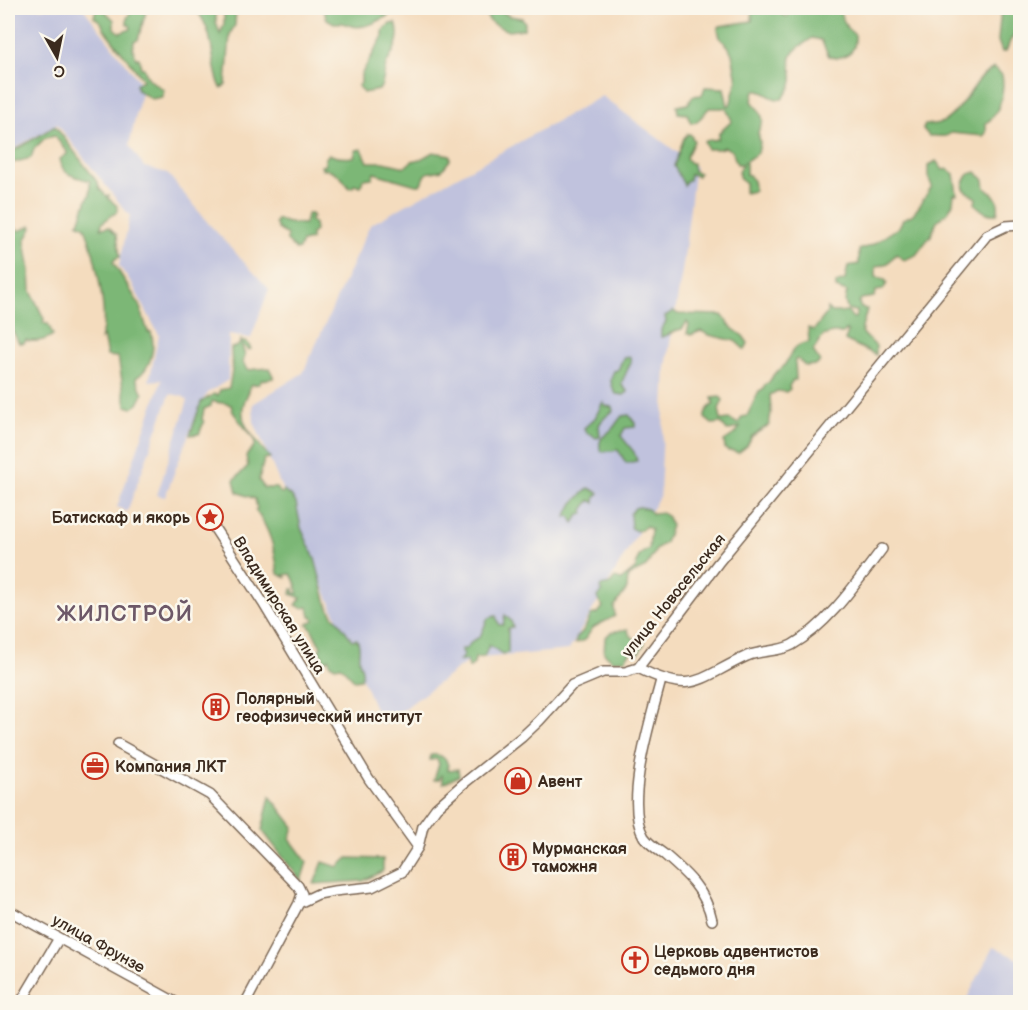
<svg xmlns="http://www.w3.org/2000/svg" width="1028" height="1010" font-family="'Balsamiq Sans',sans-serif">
  <rect width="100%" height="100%" fill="#fbf7ec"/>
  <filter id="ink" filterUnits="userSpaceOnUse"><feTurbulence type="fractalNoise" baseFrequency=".0167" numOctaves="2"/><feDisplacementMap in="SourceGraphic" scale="12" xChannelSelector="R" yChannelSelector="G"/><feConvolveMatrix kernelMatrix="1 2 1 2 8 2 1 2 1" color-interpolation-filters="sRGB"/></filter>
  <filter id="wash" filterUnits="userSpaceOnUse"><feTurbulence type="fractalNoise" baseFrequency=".008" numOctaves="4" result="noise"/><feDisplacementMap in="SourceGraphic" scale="24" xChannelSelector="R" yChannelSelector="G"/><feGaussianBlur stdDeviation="1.35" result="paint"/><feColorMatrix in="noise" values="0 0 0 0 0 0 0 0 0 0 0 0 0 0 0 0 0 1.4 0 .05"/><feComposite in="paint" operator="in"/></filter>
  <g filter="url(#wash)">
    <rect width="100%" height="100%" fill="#f4dcbe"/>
    <path fill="#c0c2dd" d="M 8,8 L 83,8 L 143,86 L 129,145 L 144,167 L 167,173 L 209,224 L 269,289 L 251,338 L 229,335 L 228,380 L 209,392 L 201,402 L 165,497 L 157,495 L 188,400 L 182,396 L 170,394 L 127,512 L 117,507 L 162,380 L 149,381 L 159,335 L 132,284 L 119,266 L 130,216 L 57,124 L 8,152 Z
      M 602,96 L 695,166 L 683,265 L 666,367 L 660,495 L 569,650 L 471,659 L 382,725 L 254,422 L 253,404 L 303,373 L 370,225 Z
      M 993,947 L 1020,960 L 1020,1002 L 965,1002 Z"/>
    <path fill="#7cb776" stroke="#5c704a" stroke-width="1.5" d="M 96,8 L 102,8 L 114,20 L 114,27 L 120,33 L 131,29 L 130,25 L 127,25 L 127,18 L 133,8 L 147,8 L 138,40 L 134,41 L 133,49 L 136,58 L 139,58 L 141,68 L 144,68 C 148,82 154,82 164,90 L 162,97 L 152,99 L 137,90 L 136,84 L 143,80 L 142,78 L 104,29 L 101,22 L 94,17 Z
      M 189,8 L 216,8 L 216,22 L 220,34 L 224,24 L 224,8 L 236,8 L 235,25 L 230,34 L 226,85 L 221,88 C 209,63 217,36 197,11 L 191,12 Z
      M 329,8 L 390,8 L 389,15 C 379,21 365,29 352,26 C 343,24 344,22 334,23 L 327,19 L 324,11 Z
      M 485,8 L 500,8 L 501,11 L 509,16 L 522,18 L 525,23 L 524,29 L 508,31 L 493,24 L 488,19 Z
      M 753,8 L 776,8 L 784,16 L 788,16 L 792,8 L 838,8 L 847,28 L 855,35 C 856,50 851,55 836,58 L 829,56 L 821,40 L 812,38 C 806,43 797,47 793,53 C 784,67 803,76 782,99 C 770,101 765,89 754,91 L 752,101 L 760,112 L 763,120 L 758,132 L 760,143 L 758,153 L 744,162 L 746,163 L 746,174 C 754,177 754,184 754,191 L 745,193 L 745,183 L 740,179 L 738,172 L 742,164 L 737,164 L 732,151 L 725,147 L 719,149 L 707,149 L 704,141 L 718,139 L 719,133 L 732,121 L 726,108 L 709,108 L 697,122 L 691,123 L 687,114 L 678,113 L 677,106 L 688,104 L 693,96 L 702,95 L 705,87 L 724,88 L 728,106 L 730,105 L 737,80 L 732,54 L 728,46 L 720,38 L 718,29 L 720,26 L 752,21 Z
      M 1001,8 L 1020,8 L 1020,18 L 1013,38 L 1011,39 L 1006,51 L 1002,52 L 998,41 Z
      M 396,23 C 402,38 394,51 387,63 C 383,72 385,82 379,90 L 363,93 L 358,86 L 361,83 L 361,75 L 383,36 L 383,31 L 390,24 Z
      M 994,68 L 1002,75 C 1005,92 1000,114 986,123 L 986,133 L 983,136 L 951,133 C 944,139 937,135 929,136 L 923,129 L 925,125 C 931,124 938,124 943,122 C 954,117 972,90 979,80 C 982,75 989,71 994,68 Z
      M 55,126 L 98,183 L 99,188 L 106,196 L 109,195 L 108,198 L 117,206 L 118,211 L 102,223 L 101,228 L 109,227 L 117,235 L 120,257 L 116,258 L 113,262 L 139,304 L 148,332 L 151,332 C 156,348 151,369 136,378 L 143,394 L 138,404 L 132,408 L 126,406 L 118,357 L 107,356 L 103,336 L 100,340 C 101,335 103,330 103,326 C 106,306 93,243 84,226 L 77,223 L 79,223 L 87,199 L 90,195 L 90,181 C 76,176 62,177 60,159 L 67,154 L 67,152 L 55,136 L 45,138 L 34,149 L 31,158 L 8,164 L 8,154 Z
      M 688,134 L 690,134 L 694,141 L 686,158 L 690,163 L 693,163 L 693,171 L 699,173 L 698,176 L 690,174 L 689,180 L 686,181 L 684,185 L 674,166 L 684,138 Z
      M 362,149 L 368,162 L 384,162 L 405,167 L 412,161 L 421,159 L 433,152 L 450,155 L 450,160 L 442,170 L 427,173 L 420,185 L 416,185 L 374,173 L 372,178 L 363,179 L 361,186 L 354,184 L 353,187 L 349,188 C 343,178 335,168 322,169 L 321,166 L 325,165 L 325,159 L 329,154 C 336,158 346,158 354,157 L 356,150 Z
      M 936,161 L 943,170 L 947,169 L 954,174 L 957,194 L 954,194 L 953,203 L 948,212 L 937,221 L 930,238 L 928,239 L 916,255 L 904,260 L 896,254 L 888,263 L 876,267 L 876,277 L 885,280 L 887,283 L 883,290 L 876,291 L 874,297 L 861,299 L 859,303 L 861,308 L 867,309 C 862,334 855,327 876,346 L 876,355 L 845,340 L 848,332 L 846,330 L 843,333 L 832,333 L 823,336 L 813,351 L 820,361 L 817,365 L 805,366 L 798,359 L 795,360 L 796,380 L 793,380 L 789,386 L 790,389 L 786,392 L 777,391 L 770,395 L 771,412 L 769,425 L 752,436 L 747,446 L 738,453 L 733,451 L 728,451 L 725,449 L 724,441 L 736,433 L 740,427 L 727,431 L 721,423 L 712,424 L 705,418 C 704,411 709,407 714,404 L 712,398 L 720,397 L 723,400 L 719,409 L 721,420 L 730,419 L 738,424 L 742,417 L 747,416 L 759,391 L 763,390 L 765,385 C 771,382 770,380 774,374 C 778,370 783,369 785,364 C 793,352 792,345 809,342 L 808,328 L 814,330 L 827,313 L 827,308 L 831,312 L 848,312 L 853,318 L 855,318 L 857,311 L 848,310 L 845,302 L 847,292 L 836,288 L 836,283 L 845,280 L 848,266 L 859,264 L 859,250 L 872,245 L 899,227 L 903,219 L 912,215 L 918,208 L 932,186 L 928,177 L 928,166 Z
      M 976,172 L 984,180 L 985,188 C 995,193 1001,203 997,214 C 987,215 982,211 975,204 L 976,198 C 963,189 959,189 969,174 Z
      M 307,214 L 311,214 L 313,217 L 310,220 L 314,223 L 315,231 L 311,234 L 311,240 L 302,242 L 299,249 L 296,250 L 287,241 L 287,235 L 278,229 L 275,223 L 277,219 C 281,220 284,222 289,223 C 294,224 299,223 305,224 Z
      M 8,225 L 20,231 L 31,225 L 32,228 L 25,241 L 30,271 L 31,291 L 44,319 L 43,323 L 48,324 L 53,335 C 47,340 34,343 26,340 L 24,343 L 19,343 L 12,330 L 8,330 L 8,275 L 12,271 L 11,254 L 8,251 L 8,243 L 12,233 L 8,230 Z
      M 673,311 L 678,314 L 722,315 L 732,328 L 743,336 L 748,343 L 745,350 L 735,341 L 709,335 L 701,331 L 691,335 L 687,333 L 689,325 L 687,322 L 682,329 C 673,330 670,336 661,337 L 661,329 L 666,322 L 665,316 Z
      M 241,340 L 242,342 L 247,342 L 251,349 L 248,350 L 241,343 L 245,356 L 243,362 L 247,370 L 269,368 L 274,378 L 262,380 L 259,384 L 250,385 C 250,394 246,395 244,403 C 237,425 258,441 270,458 L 264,459 L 259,480 L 264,488 L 276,488 L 282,494 L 284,490 L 287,494 L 291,495 L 296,503 L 301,528 L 315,559 L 327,604 L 334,617 L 337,619 L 352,640 L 357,639 C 361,647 358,652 359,660 C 361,668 364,670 361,679 L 354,680 L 341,666 L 335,667 L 330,664 L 329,658 L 325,661 L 319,651 L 321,646 C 315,639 314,629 307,624 L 314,620 L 313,617 L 310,617 L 308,607 L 302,608 L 296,605 L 301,598 L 291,594 L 292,589 L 294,589 L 294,593 L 298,593 C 297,587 294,579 291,574 L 284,575 L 287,578 L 278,574 C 275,550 270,529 255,510 L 257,509 L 255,499 L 237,492 L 234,480 L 248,466 L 246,456 L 255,445 L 254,440 L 233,412 L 231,405 C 225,402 219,404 212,401 L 211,406 L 204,409 L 202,419 L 204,422 L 199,434 L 190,435 L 201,402 L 214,394 L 217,396 L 220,390 L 229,388 L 232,370 L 231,348 L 238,346 Z
      M 630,357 L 631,362 L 621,384 L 628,392 L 624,395 L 616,394 C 611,385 609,380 614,371 L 618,370 L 623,358 Z
      M 603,402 L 606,406 L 612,407 L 613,411 L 603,419 L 599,425 L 600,437 L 596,438 L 591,434 L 588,434 L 584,428 L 595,418 Z
      M 629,415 L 635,423 L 635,427 L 625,428 L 621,436 L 634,452 L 637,461 L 626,463 L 618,450 L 603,452 L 600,449 C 598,436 606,436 612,429 C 616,425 618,420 622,416 Z
      M 589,488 L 599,493 L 595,497 L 595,503 L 590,500 L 583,510 L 584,514 L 579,515 L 574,523 L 570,516 L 566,517 L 573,503 Z
      M 639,507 L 648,509 L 653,514 L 662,513 L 668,517 L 671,526 L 665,543 L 657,548 L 646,567 L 628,576 L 627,589 L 614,607 L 615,616 C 609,620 598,624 593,628 C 586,636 588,641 575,643 L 577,637 L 584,630 L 591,615 L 598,613 L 603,607 L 597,598 L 602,592 L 600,589 L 601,586 L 610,584 L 615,578 L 621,580 L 636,568 C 637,557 639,554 649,549 L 651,529 L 646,526 L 641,530 L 636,531 L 631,528 L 630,514 L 635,508 Z
      M 505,615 L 511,621 L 513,627 L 508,628 L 508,653 L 502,654 L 489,645 L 484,657 L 475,658 L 474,664 L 469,668 L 467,660 L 459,661 L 464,655 L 463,652 L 461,652 L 461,649 L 466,649 L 472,641 L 480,637 L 488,618 L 496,616 L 499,625 L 503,625 Z
      M 628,629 L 629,634 L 638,642 L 641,641 L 642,638 L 645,643 L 638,654 L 636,650 C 631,651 627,655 626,659 L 613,661 L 604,653 L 605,638 L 611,632 Z
      M 431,755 C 441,754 449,759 448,770 L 458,769 L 459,776 C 453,777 450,782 443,783 L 442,775 L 439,779 L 434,780 L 439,764 L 437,759 L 430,760 Z
      M 270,796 L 294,827 L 290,839 L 307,862 L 301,881 L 262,830 Z
      M 348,858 L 383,859 L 383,871 L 363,881 L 314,884 L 323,862 L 338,867 Z"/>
  </g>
  <g filter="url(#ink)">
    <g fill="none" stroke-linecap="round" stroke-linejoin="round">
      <defs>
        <path id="street" d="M 215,529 L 263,603 L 369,779 L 418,847
          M 638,668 C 694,696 697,679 747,656 C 761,650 779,652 792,645 C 828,625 857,582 882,549
          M 661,680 C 652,716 623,803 644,837 C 649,844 658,850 665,855 C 687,874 706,891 712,920
          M 118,744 L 210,795 L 298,886 L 302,894 L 299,903 L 246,1002
          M 299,903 L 318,894 L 334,891 L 372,887 L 402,872 L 418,847 L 423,826 L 436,808 L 463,784 L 522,737 L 539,721 L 572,685 L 603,672 L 625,672 L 638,668 L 718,563 L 987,235 L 1006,226 L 1020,225
          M 8,910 L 175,1002
          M 21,1002 L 59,938"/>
      </defs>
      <use href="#street" stroke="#7c6856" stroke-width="12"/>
      <use href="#street" stroke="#fff" stroke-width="9"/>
    </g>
  </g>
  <defs>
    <symbol id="sight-ring" viewBox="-11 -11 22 22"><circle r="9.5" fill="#fbf7ec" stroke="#c8321e" stroke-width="1.5"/><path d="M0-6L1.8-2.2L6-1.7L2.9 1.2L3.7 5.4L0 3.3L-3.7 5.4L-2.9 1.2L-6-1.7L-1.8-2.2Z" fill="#c8321e"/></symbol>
    <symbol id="building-ring" viewBox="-11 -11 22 22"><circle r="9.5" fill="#fbf7ec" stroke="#c8321e" stroke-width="1.5"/><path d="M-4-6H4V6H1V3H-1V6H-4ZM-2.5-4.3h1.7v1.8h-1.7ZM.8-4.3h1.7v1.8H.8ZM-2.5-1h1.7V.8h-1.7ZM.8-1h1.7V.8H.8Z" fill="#c8321e"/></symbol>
    <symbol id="office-ring" viewBox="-11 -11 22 22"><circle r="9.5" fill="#fbf7ec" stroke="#c8321e" stroke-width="1.5"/><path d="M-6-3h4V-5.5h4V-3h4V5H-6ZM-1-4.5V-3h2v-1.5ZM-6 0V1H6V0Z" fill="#c8321e"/></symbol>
    <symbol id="shop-ring" viewBox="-11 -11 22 22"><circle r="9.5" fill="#fbf7ec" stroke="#c8321e" stroke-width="1.5"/><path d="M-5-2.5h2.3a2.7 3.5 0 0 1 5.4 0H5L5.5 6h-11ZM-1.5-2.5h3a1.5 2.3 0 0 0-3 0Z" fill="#c8321e"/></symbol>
    <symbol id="church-ring" viewBox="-11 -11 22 22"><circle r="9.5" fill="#fbf7ec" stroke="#c8321e" stroke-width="1.5"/><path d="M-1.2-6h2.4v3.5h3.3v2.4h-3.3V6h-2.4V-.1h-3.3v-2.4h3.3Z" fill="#c8321e"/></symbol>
  </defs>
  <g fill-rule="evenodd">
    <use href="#sight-ring" x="195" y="502" width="30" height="30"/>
    <use href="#building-ring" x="201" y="692" width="30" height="30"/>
    <use href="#office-ring" x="80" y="751" width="30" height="30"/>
    <use href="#shop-ring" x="503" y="766" width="30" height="30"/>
    <use href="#building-ring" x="498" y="842" width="30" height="30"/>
    <use href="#church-ring" x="620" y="945" width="30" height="30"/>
  </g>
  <g text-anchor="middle" stroke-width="5" stroke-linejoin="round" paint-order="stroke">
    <g font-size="16" font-weight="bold" fill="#3b2a1e" stroke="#fbf7ec" text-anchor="start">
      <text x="190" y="523" text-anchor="end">Батискаф и якорь</text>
      <text x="236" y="704">Полярный<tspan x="236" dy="18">геофизический институт</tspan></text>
      <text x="115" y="772">Компания ЛКТ</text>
      <text x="538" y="787">Авент</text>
      <text x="532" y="854">Мурманская<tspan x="532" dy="18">таможня</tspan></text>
      <text x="654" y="957">Церковь адвентистов<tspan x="654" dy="18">седьмого дня</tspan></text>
    </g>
    <g font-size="16" fill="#3b2a1e" stroke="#fbf7ec">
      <text transform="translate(673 595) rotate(-51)" y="6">улица Новосельская</text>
      <text transform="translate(280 605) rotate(58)" y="6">Владимирская улица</text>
      <text transform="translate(99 943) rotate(29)" y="6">улица Фрунзе</text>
    </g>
    <g font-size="22" font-weight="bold" letter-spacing="1.5" fill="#6d5868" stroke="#fbf7ec">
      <text x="125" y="621">ЖИЛСТРОЙ</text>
    </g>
  </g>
  <rect width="1028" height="1010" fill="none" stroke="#fbf7ec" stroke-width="30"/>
  <g transform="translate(57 57) rotate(171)" stroke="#fbf7ec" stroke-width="4.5" paint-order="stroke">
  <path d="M0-4.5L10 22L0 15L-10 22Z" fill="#3b2a1e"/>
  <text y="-9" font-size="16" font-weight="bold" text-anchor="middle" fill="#3b2a1e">С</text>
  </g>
</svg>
